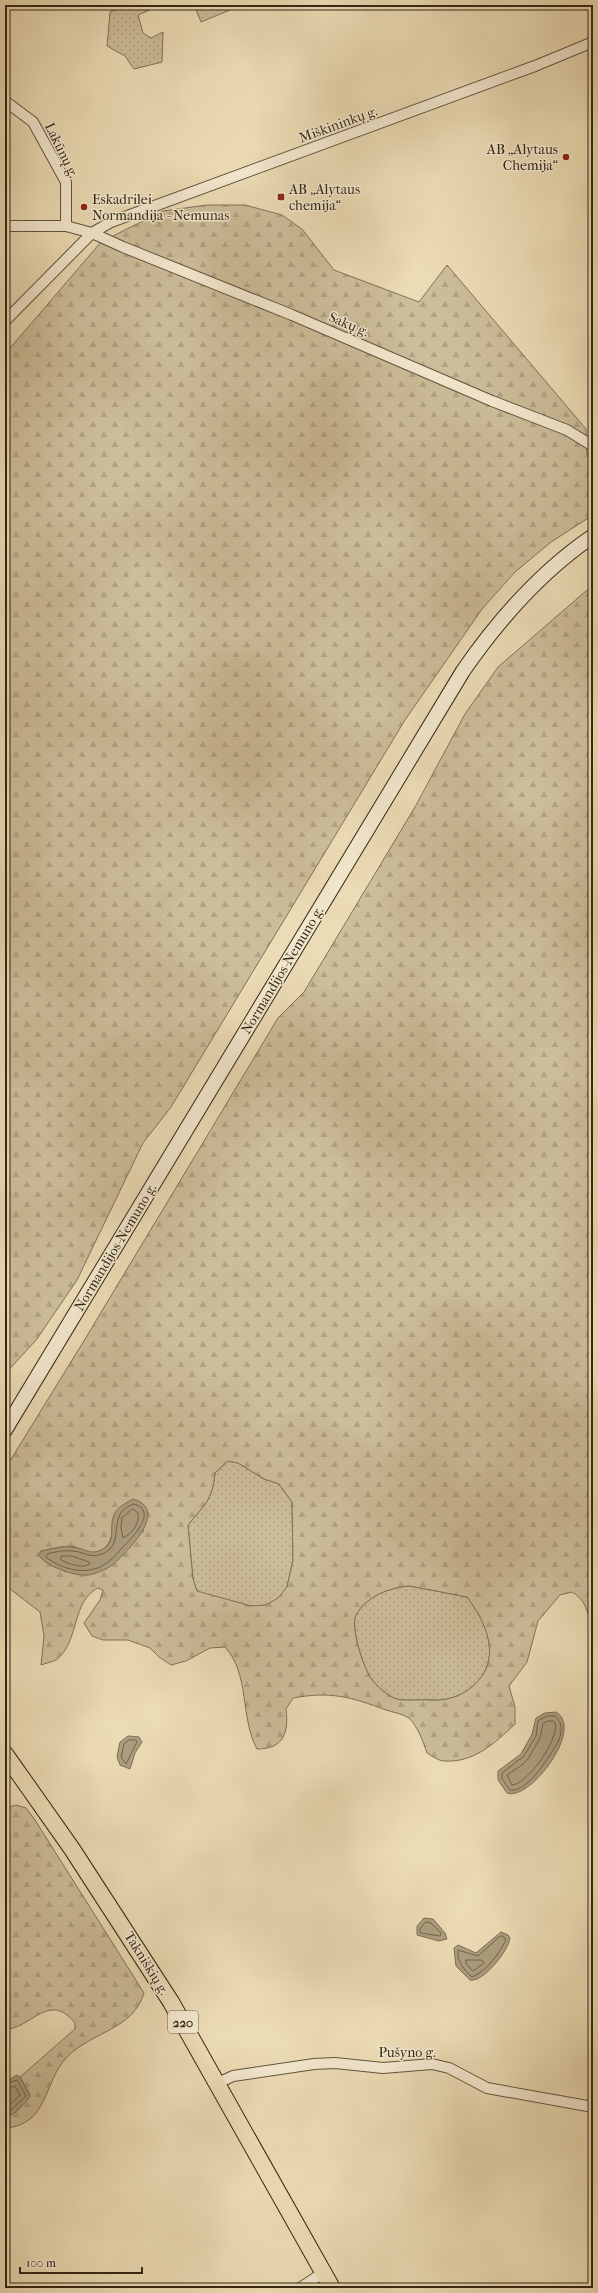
<svg xmlns="http://www.w3.org/2000/svg" width="598" height="2293" font-family="'IM FELL French Canon',serif">
  <defs>
    <pattern id="grass-dots" width="8" height="8" patternUnits="userSpaceOnUse"><rect width="8" height="8" fill="#cdbd9a"/><path d="M2 2h.1M6 6h.1" fill="none" stroke="#b0a284" stroke-width="1.8" stroke-linecap="round"/></pattern>
    <pattern id="forest-firs" width="22" height="20" patternUnits="userSpaceOnUse"><rect width="22" height="20" fill="#cdbd9a"/><path d="M5 1l3.5 6h-7zM16 11l3.5 6h-7z" fill="#b0a284"/></pattern>
  </defs>
  <rect width="100%" height="100%" fill="#ecdcb5"/>
  <filter id="stains"><feTurbulence type="fractalNoise" baseFrequency=".005" numOctaves="4"/><feColorMatrix values="0 0 0 0 .2 0 0 0 0 .09 0 0 0 0 .02 0 0 0 .5 -.17"/></filter>
  <radialGradient id="worn" r=".72"><stop offset=".6" stop-color="#630" stop-opacity="0"/><stop offset="1" stop-color="#630" stop-opacity=".3"/></radialGradient>
  <path fill="url(#grass-dots)" stroke="#807258" d="M 127,5 L 161,5 L 138,15 L 143,33 L 151,38 L 163,32 L 162,62 L 134,69 L 125,56 L 107,46 L 110,12 Z
    M 194,5 L 242,5 L 201,22 Z
    M 228,1461 L 238,1463 L 264,1479 L 279,1484 L 292,1502 L 293,1560 L 287,1587 L 279,1598 L 266,1605 L 251,1606 L 197,1592 L 193,1579 L 188,1525 C 205,1504 212,1501 215,1473 Z
    M 410,1586 L 467,1597 C 483,1617 498,1648 484,1673 C 473,1691 452,1702 431,1700 C 420,1699 403,1702 394,1698 C 388,1696 377,1686 373,1681 C 364,1671 350,1627 356,1615 C 366,1596 391,1587 410,1586 Z"/>
  <path fill="url(#forest-firs)" stroke="#807258" fill-rule="evenodd" d="M 207,205 L 245,205 L 282,215 L 302,229 L 334,270 L 419,302 L 447,265 L 586,429 L 587,454 L 593,461 L 593,515 L 551,542 L 515,572 L 482,609 L 405,720 L 171,1107 L 143,1143 L 77,1280 L 37,1339 L 5,1374 L 5,354 L 101,242 L 163,211 Z
    M 593,585 L 593,1616 L 588,1614 C 585,1604 582,1598 572,1592 L 560,1595 L 538,1621 L 527,1662 L 509,1686 L 515,1707 L 515,1724 C 495,1743 474,1763 444,1761 C 439,1761 432,1756 427,1753 C 423,1741 418,1727 409,1718 C 403,1714 392,1712 386,1710 C 351,1697 331,1691 293,1698 L 286,1709 C 289,1732 284,1749 257,1749 C 240,1718 250,1674 225,1647 L 210,1648 L 186,1661 L 171,1665 L 159,1657 L 150,1648 L 128,1640 L 103,1640 L 92,1636 L 84,1623 L 100,1600 L 103,1590 L 98,1588 C 71,1601 80,1642 56,1660 C 52,1662 46,1663 41,1665 L 44,1636 L 40,1612 L 5,1585 L 5,1469 L 82,1344 L 278,1018 L 304,992 L 415,807 L 465,714 L 498,667 ZM 228,1461 L 238,1463 L 264,1479 L 279,1484 L 292,1502 L 293,1560 L 287,1587 L 278,1598 L 266,1605 L 251,1606 L 197,1591 L 193,1579 L 188,1525 C 205,1504 212,1501 215,1473 ZM 112,1528 L 144,1531 L 65,1572 L 41,1551 C 51,1549 62,1546 72,1546 C 78,1547 84,1552 90,1553 C 105,1554 113,1540 112,1528 ZM 410,1586 L 467,1597 C 483,1618 498,1648 484,1673 C 473,1691 452,1702 430,1700 C 420,1699 403,1702 394,1698 C 388,1696 377,1686 373,1681 C 364,1671 350,1627 356,1615 C 366,1596 391,1587 410,1586 Z
    M 16,1805 L 26,1808 L 35,1820 L 144,1993 C 133,2030 91,2032 67,2057 C 43,2082 49,2125 5,2128 L 5,2119 L 18,2110 L 30,2094 L 20,2077 L 75,2029 L 75,2023 C 49,1990 30,2030 5,2029 L 5,1808 Z"/>
  <path fill="#ad9e7f" stroke="#7c6e55" d="M 133,1499 C 171,1510 126,1553 111,1566 C 105,1570 95,1574 88,1575 C 78,1576 67,1572 59,1569 C 52,1566 43,1562 39,1555 L 41,1551 C 51,1549 61,1546 71,1547 C 82,1547 90,1556 101,1550 C 118,1542 108,1528 114,1515 C 117,1507 126,1503 133,1499 Z
    M 556,1712 C 585,1729 529,1802 507,1793 L 498,1780 L 498,1771 L 521,1754 L 532,1734 L 536,1718 L 545,1713 Z
    M 128,1736 L 139,1737 L 142,1742 L 135,1753 L 130,1769 L 120,1765 L 117,1757 L 120,1742 Z
    M 424,1918 L 433,1919 L 445,1933 L 447,1939 L 439,1941 L 417,1935 L 417,1926 Z
    M 501,1932 L 508,1935 L 510,1938 C 509,1950 483,1983 470,1980 L 456,1966 L 454,1948 L 458,1945 L 476,1953 Z
    M 17,2075 L 20,2077 L 30,2097 L 18,2110 L 5,2119 L 5,2082 Z"/>
  <g fill="none" stroke-linecap="round" stroke-linejoin="round">
    <path stroke="#70624a" stroke-width="1" d="M 134,1504 C 159,1511 132,1538 123,1547 C 118,1552 114,1558 108,1562 C 90,1577 62,1570 46,1557 L 47,1554 C 55,1552 64,1550 72,1551 C 83,1551 89,1559 102,1554 C 128,1544 104,1513 134,1504 Z
      M 133,1509 L 138,1513 C 140,1523 132,1534 123,1538 L 121,1528 L 122,1518 Z
      M 62,1556 L 72,1556 L 89,1562 L 90,1564 C 82,1569 69,1564 61,1560 Z
      M 547,1716 L 555,1716 C 563,1723 562,1731 559,1740 C 551,1754 528,1793 510,1790 L 502,1779 L 502,1773 L 524,1756 L 536,1736 L 538,1721 Z
      M 548,1721 L 553,1721 L 555,1723 C 560,1738 528,1784 512,1785 L 507,1775 L 522,1765 L 528,1759 L 540,1738 L 543,1724 Z
      M 129,1740 L 136,1740 L 137,1742 L 126,1764 L 121,1757 L 124,1744 Z
      M 426,1922 L 431,1923 L 441,1933 L 440,1936 L 420,1933 L 420,1929 Z
      M 503,1936 L 506,1940 C 498,1955 488,1970 472,1977 C 464,1970 457,1962 458,1950 L 478,1956 L 499,1937 Z
      M 466,1960 L 482,1960 L 484,1963 L 473,1971 L 467,1965 Z
      M 5,2084 L 17,2080 L 26,2096 L 5,2115
      M 5,2089 L 15,2086 L 20,2095 L 5,2109"/>
    <defs>
      <path id="street" d="M 5,101 L 33,122 L 66,182 L 66,226
        M 5,226 L 66,226 L 92,233 L 123,247 L 292,315 L 492,401 L 567,430 L 593,446
        M 5,321 L 92,233 L 111,222 L 535,66 L 593,42
        M 218,2083 L 233,2076 L 314,2064 L 335,2063 L 383,2068 L 432,2064 L 449,2068 L 487,2088 L 593,2107
        M 300,2288 L 323,2273"/>
      <path id="secondary" d="M 5,1430 L 463,671 C 499,619 540,572 593,536"/>
      <path id="primary" d="M 5,1754 L 72,1849 L 171,2002 L 332,2288"/>
    </defs>
    <use href="#street" stroke="#61543e" stroke-width="12"/>
    <use href="#secondary" stroke="#332716" stroke-width="16"/>
    <use href="#primary" stroke="#332716" stroke-width="18"/>
    <use href="#street" stroke="#f3e8cf" stroke-width="10"/>
    <use href="#secondary" stroke="#f3e8cf" stroke-width="14"/>
    <use href="#primary" stroke="#ecdcb5" stroke-width="16"/>
  </g>
  <g fill="#8f2418" stroke="#f3e8cf" stroke-width="1.5">
    <circle cx="566" cy="157" r="4"/>
    <rect x="277" y="193" width="8" height="8" rx="2"/>
    <circle cx="84" cy="207" r="4"/>
  </g>
  <g text-anchor="middle" stroke-width="3" stroke-linejoin="round" paint-order="stroke">
    <rect fill="#f3e8cf" stroke="#6d614e" stroke-width="1" x="168" y="2011" width="30" height="22" rx="3"/>
    <g font-size="13" font-weight="bold" fill="#332716">
      <text x="183" y="2027">220</text>
    </g>
    <g font-size="14" fill="#332716" stroke="#f3e8cf">
      <text transform="translate(338 124) rotate(-20)" y="5">Miškininkų g.</text>
      <text transform="translate(62 150) rotate(64)" y="5">Lakūnų g.</text>
      <text transform="translate(349 324) rotate(23)" y="5">Sakų g.</text>
      <text transform="translate(282 970) rotate(-59)" y="5">Normandijos-Nemuno g.</text>
      <text transform="translate(115 1247) rotate(-59)" y="5">Normandijos-Nemuno g.</text>
      <text transform="translate(147 1963) rotate(58)" y="5">Takniškių g.</text>
      <text x="407" y="2057">Pušyno g.</text>
    </g>
    <g font-size="14" fill="#332716" stroke="#f3e8cf" text-anchor="start">
      <text x="558" y="154" text-anchor="end">AB „Alytaus<tspan x="558" dy="16">Chemija“</tspan></text>
      <text x="289" y="194">AB „Alytaus<tspan x="289" dy="16">chemija“</tspan></text>
      <text x="92" y="204">Eskadrilei<tspan x="92" dy="16">Normandija - Nemunas</tspan></text>
    </g>
  </g>
  <rect width="598" height="2293" fill="none" stroke="#ecdcb5" stroke-width="20"/>
  <rect x="6" y="6" width="586" height="2281" fill="none" stroke="#332716" stroke-width="2"/>
  <rect x="10" y="10" width="578" height="2273" fill="none" stroke="#332716"/>
  <path d="M20 2267v6h122v-6" fill="none" stroke="#332716" stroke-width="2"/>
  <text x="26" y="2267" font-size="12" fill="#332716" stroke="#f3e8cf" stroke-width="3" paint-order="stroke">100 m</text>
  <rect width="100%" height="100%" filter="url(#stains)"/>
  <rect width="100%" height="100%" fill="url(#worn)"/>
</svg>
